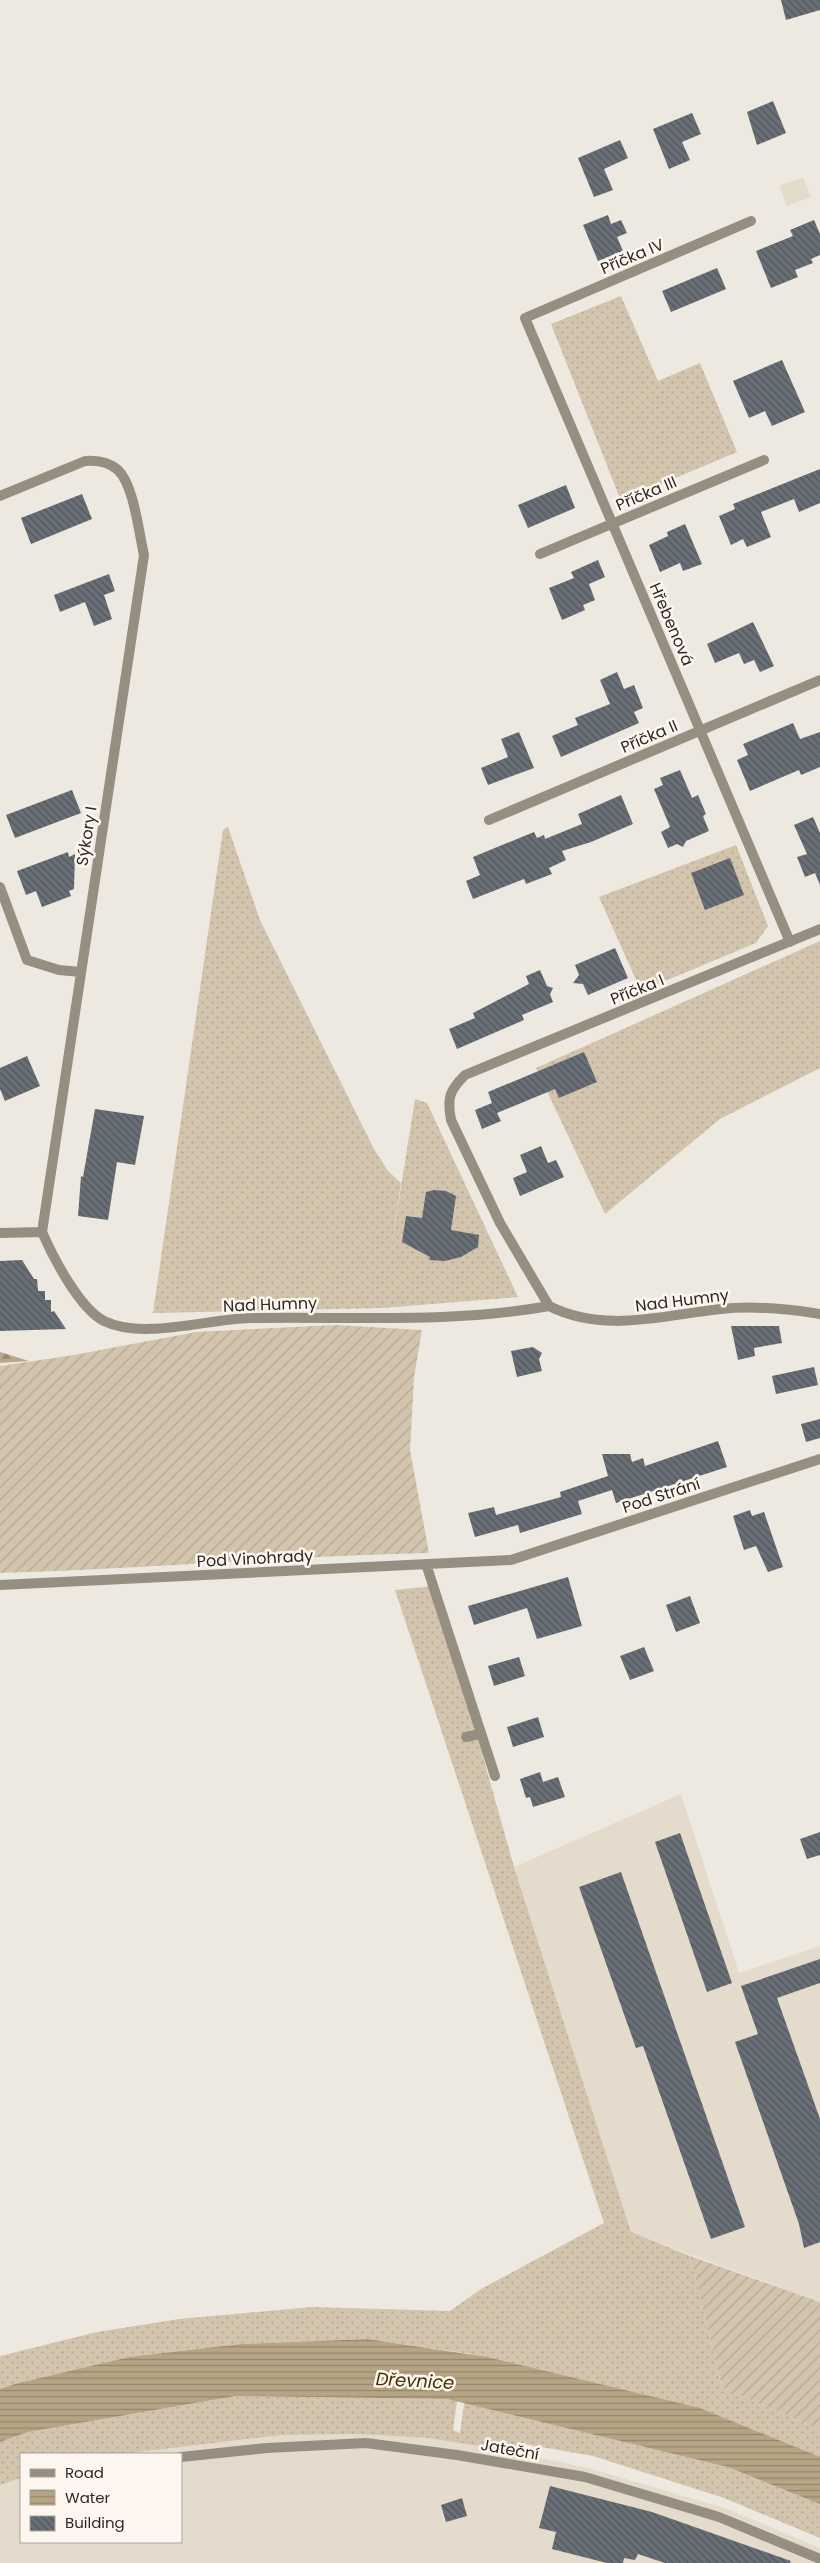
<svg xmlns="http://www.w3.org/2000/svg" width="820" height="2563" font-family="Poppins,sans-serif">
  <defs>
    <pattern id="grass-dots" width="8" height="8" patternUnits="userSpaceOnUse" patternTransform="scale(1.25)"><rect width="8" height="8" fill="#d2c4ad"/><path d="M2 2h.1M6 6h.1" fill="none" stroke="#b4a895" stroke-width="1.8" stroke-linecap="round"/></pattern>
    <pattern id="forest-firs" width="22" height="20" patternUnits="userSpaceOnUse" patternTransform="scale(1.25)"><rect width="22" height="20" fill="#bba88a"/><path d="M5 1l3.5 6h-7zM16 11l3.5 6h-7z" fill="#988971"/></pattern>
    <pattern id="garden-furrows" width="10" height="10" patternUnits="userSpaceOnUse" patternTransform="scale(1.25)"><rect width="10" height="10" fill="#d2c4ad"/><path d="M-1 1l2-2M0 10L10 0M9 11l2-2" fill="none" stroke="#b4a895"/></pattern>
    <pattern id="water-rules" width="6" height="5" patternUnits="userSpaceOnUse" patternTransform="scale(1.25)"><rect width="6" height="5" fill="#b6a485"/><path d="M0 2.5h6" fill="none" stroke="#94866d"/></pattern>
    <pattern id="building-back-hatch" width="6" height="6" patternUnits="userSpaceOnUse" patternTransform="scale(1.25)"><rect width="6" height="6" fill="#696f76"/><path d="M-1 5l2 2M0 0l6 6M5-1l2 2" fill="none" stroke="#52565b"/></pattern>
  </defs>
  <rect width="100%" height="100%" fill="#eee9e0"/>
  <path fill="#e5dbcd" d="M 803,177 L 811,197 L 787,206 L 779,186 Z
    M 681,1794 L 739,1973 L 820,1946 L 820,2302 L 631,2233 L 514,1867 Z
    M 359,2434 L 428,2438 L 516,2452 L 592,2469 L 728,2509 L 820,2548 L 820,2563 L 0,2563 L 0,2485 L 21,2478 L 21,2542 L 181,2542 L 181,2454 L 122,2454 L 282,2435 Z"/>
  <path fill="url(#grass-dots)" d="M 621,296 L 658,381 L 700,363 L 737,452 L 621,501 L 551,324 Z
    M 228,827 L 260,920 L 374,1149 L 388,1171 L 401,1183 L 390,1256 L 415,1099 L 427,1103 L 518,1297 L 383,1308 L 153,1313 L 223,830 Z
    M 736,845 L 768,926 L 756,943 L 641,991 L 599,897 Z
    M 820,941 L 820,1068 L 720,1119 L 605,1214 L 536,1068 Z
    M 435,1586 L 514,1867 L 631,2232 L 690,2256 L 722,2387 L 820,2430 L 820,2538 L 724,2498 L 593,2456 L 518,2443 L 516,2452 L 428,2438 L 359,2434 L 282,2435 L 122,2454 L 21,2454 L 21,2478 L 0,2485 L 0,2442 L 28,2432 L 236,2396 L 447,2399 L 457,2401 L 453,2430 L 460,2433 L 471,2354 L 368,2339 L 240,2344 L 129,2357 L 0,2389 L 0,2356 L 97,2332 L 179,2319 L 312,2307 L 450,2311 L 481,2289 L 604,2223 L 395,1590 Z"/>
  <path fill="url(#forest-firs)" d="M 0,1352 L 29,1361 L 0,1363 Z"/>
  <path fill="url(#garden-furrows)" d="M 336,1325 L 422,1330 L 414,1377 L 410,1450 L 429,1553 C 286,1556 143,1569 0,1573 L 0,1366 L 74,1355 L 196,1332 Z
    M 690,2256 L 820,2302 L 820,2430 L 722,2387 Z"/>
  <path fill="url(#water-rules)" d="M 368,2339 L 487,2357 L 700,2408 L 820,2457 L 820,2504 L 728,2467 L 447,2399 L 236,2396 L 28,2432 L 0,2442 L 0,2389 L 15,2384 L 129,2357 L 240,2344 Z"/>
  <path fill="url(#building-back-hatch)" d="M 781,0 L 820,0 L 820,10 L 786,20 Z
    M 773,101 L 786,133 L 757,145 L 747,112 Z
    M 692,113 L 701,134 L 682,142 L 690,160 L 669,169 L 653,129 Z
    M 620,140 L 628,158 L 604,169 L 613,190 L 594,197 L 578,158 Z
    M 608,215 L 611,224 L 621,220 L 627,233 L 617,237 L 623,251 L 598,261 L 583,225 Z
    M 814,220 L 820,234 L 820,255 L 811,259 L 813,263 L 795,270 L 798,277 L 771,288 L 756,251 L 793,236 L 790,230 Z
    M 717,268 L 726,289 L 671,312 L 662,291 Z
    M 782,360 L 805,412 L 772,426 L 765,411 L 749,418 L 733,381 Z
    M 820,469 L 820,503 L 799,512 L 794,499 L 761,512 L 771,537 L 747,547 L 743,539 L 731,545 L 719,516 L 735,509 L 733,504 Z
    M 566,485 L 575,508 L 528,528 L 518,505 Z
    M 82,494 L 92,519 L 31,544 L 21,518 Z
    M 685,524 L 702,564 L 683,571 L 680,563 L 660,572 L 649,545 L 668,536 L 667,532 Z
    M 598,560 L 605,577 L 589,584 L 595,600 L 583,605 L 585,610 L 562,620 L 549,588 L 574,578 L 571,572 Z
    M 109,574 L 115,591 L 104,595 L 112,619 L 94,626 L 85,602 L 60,612 L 54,595 Z
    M 753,622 L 774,666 L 760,672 L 754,660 L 744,664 L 739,653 L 715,663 L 707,644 Z
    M 617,672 L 624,689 L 634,685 L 643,708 L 634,712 L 639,723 L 561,757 L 552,736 L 578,725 L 575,718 L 610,704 L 600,680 Z
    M 793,723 L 800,739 L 820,732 L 820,767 L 801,775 L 799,770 L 750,791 L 737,760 L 748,755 L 743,744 Z
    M 519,732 L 534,768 L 488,785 L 481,768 L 508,757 L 501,739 Z
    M 680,770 L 692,798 L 698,795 L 706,814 L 703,816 L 709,831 L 686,841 L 683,847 L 677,844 L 668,848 L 661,832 L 670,827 L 654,789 L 663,785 L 660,778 Z
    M 72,790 L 81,813 L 15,838 L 6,815 Z
    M 621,795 L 633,824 L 591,842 L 562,851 L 566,860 L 549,868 L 552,874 L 526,884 L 524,879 L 473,899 L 466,881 L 480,875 L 473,857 L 534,832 L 537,838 L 544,835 L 545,839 L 582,824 L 578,814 Z
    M 813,817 L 820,833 L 820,885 L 815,873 L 805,877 L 797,857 L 807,854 L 794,825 Z
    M 68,852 L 69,857 L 75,854 L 74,889 L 69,891 L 71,896 L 42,907 L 36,891 L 26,895 L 17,871 Z
    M 730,858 L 744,895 L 705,910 L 691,873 Z
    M 615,948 L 628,978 L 588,995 L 583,984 L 573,983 L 579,975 L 575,965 Z
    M 540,970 L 547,986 L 553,988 L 550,994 L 553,1002 L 522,1015 L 524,1020 L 457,1049 L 449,1029 L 475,1018 L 473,1013 L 529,984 L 526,976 Z
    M 584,1052 L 597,1082 L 559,1098 L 555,1089 L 497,1113 L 501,1121 L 482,1129 L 475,1110 L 492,1103 L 488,1092 Z
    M 27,1056 L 40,1086 L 5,1101 L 0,1089 L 0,1068 Z
    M 95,1109 L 144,1116 L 135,1165 L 117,1162 L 108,1220 L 78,1216 L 81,1176 L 83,1177 Z
    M 541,1146 L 548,1163 L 556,1160 L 564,1177 L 520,1196 L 513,1178 L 527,1172 L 520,1155 Z
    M 434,1190 L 446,1191 L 456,1196 L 451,1230 L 479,1235 L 478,1247 L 461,1257 L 445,1261 L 429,1260 L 430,1257 L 402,1242 L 406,1216 L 422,1218 L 426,1192 Z
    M 22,1260 L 34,1279 L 37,1279 L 38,1291 L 45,1291 L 45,1300 L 51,1300 L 51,1312 L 54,1311 L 66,1329 L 0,1331 L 0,1261 Z
    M 731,1326 L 779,1326 L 782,1343 L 754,1348 L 755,1356 L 738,1360 Z
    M 533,1347 L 542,1353 L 539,1359 L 542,1371 L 517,1377 L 511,1351 Z
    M 814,1367 L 818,1385 L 776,1394 L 772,1376 Z
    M 820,1419 L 820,1438 L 806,1442 L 801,1424 Z
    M 718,1441 L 727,1467 L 616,1503 L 612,1490 L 578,1501 L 582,1514 L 520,1533 L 518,1525 L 475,1537 L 468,1513 L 494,1507 L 496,1515 L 561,1497 L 560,1492 L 608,1476 L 602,1454 L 630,1454 L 632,1462 L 643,1458 L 645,1466 Z
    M 750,1510 L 752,1516 L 764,1512 L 783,1567 L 768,1572 L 756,1546 L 744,1550 L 733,1516 Z
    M 568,1577 L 582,1626 L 537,1639 L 527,1608 L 474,1625 L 468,1606 Z
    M 690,1596 L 700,1623 L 676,1632 L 666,1605 Z
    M 644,1647 L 654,1671 L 630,1680 L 620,1656 Z
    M 519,1657 L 525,1676 L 494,1686 L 488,1666 Z
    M 538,1717 L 544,1737 L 513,1747 L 507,1727 Z
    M 540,1772 L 543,1782 L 558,1777 L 565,1797 L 533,1807 L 530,1797 L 526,1798 L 520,1779 Z
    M 820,1832 L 820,1855 L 807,1859 L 800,1839 Z
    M 680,1833 L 732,1983 L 707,1992 L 655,1842 Z
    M 621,1872 L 745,2227 L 711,2239 L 643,2046 L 636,2048 L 579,1887 Z
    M 820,1959 L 820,1983 L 777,1998 L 820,2119 L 820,2242 L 804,2248 L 799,2224 L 735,2042 L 758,2034 L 741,1986 Z
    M 550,2486 L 652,2512 L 791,2561 L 790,2563 L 665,2563 L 638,2554 L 635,2560 L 624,2558 L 623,2563 L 607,2563 L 552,2549 L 556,2532 L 539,2528 Z
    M 462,2498 L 467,2516 L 446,2522 L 441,2505 Z"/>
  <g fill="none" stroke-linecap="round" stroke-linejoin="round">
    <path stroke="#968e81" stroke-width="10" d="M 751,221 L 525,318 L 790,942
      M 0,496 L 85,461 C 96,460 109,462 118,470 C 134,485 139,534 144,555 L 42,1232
      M 540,554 L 764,460
      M 489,820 L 820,680
      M 0,887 L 27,960 L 59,970 L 81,972
      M 820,929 L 465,1075 C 449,1091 447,1098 451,1120 L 500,1223 L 549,1306 C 605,1334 663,1315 721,1309 C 754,1305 788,1309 820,1314
      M 42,1232 C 53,1257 79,1308 104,1321 C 143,1340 207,1319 250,1318 C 349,1316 451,1324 549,1306
      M 0,1233 L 42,1232
      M 426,1564 L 495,1776
      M 0,1585 L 511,1560 L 820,1459
      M 466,1737 L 480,1734
      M 181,2457 L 267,2448 L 366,2443 L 457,2455 L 585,2477 L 719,2517 L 820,2559"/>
  </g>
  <g text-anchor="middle" stroke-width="5" stroke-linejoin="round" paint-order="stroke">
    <g font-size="16" fill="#2b2926" stroke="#fcf6ee">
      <text transform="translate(632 256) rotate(-23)" y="6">Příčka IV</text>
      <text transform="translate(646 493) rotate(-23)" y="6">Příčka III</text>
      <text transform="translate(672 624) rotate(67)" y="6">Hřebenová</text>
      <text transform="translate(649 736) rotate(-23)" y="6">Příčka II</text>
      <text transform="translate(86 836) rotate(-81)" y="6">Sýkory I</text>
      <text transform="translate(637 989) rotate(-22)" y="6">Příčka I</text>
      <text transform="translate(682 1300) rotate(-7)" y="6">Nad Humny</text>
      <text transform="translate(270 1304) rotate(-2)" y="6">Nad Humny</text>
      <text transform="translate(661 1495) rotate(-18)" y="6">Pod Strání</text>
      <text transform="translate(255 1558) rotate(-3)" y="6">Pod Vinohrady</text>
      <text transform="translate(510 2449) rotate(10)" y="6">Jateční</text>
    </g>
    <g font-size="18" font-style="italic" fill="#443007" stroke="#fcf6ee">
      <text transform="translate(415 2381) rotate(3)" y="6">Dřevnice</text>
    </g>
  </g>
  <rect x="20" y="2453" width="162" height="90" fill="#fcf6ee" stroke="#a8a49e"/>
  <rect x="30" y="2469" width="25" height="8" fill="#968e81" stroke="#a8a49e"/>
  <text x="65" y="2478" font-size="15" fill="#2b2926">Road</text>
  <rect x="30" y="2490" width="25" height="15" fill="url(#water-rules)" stroke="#a8a49e"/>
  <text x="65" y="2503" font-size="15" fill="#2b2926">Water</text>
  <rect x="30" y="2516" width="25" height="15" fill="url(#building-back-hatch)" stroke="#a8a49e"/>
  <text x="65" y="2528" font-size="15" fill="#2b2926">Building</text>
</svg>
